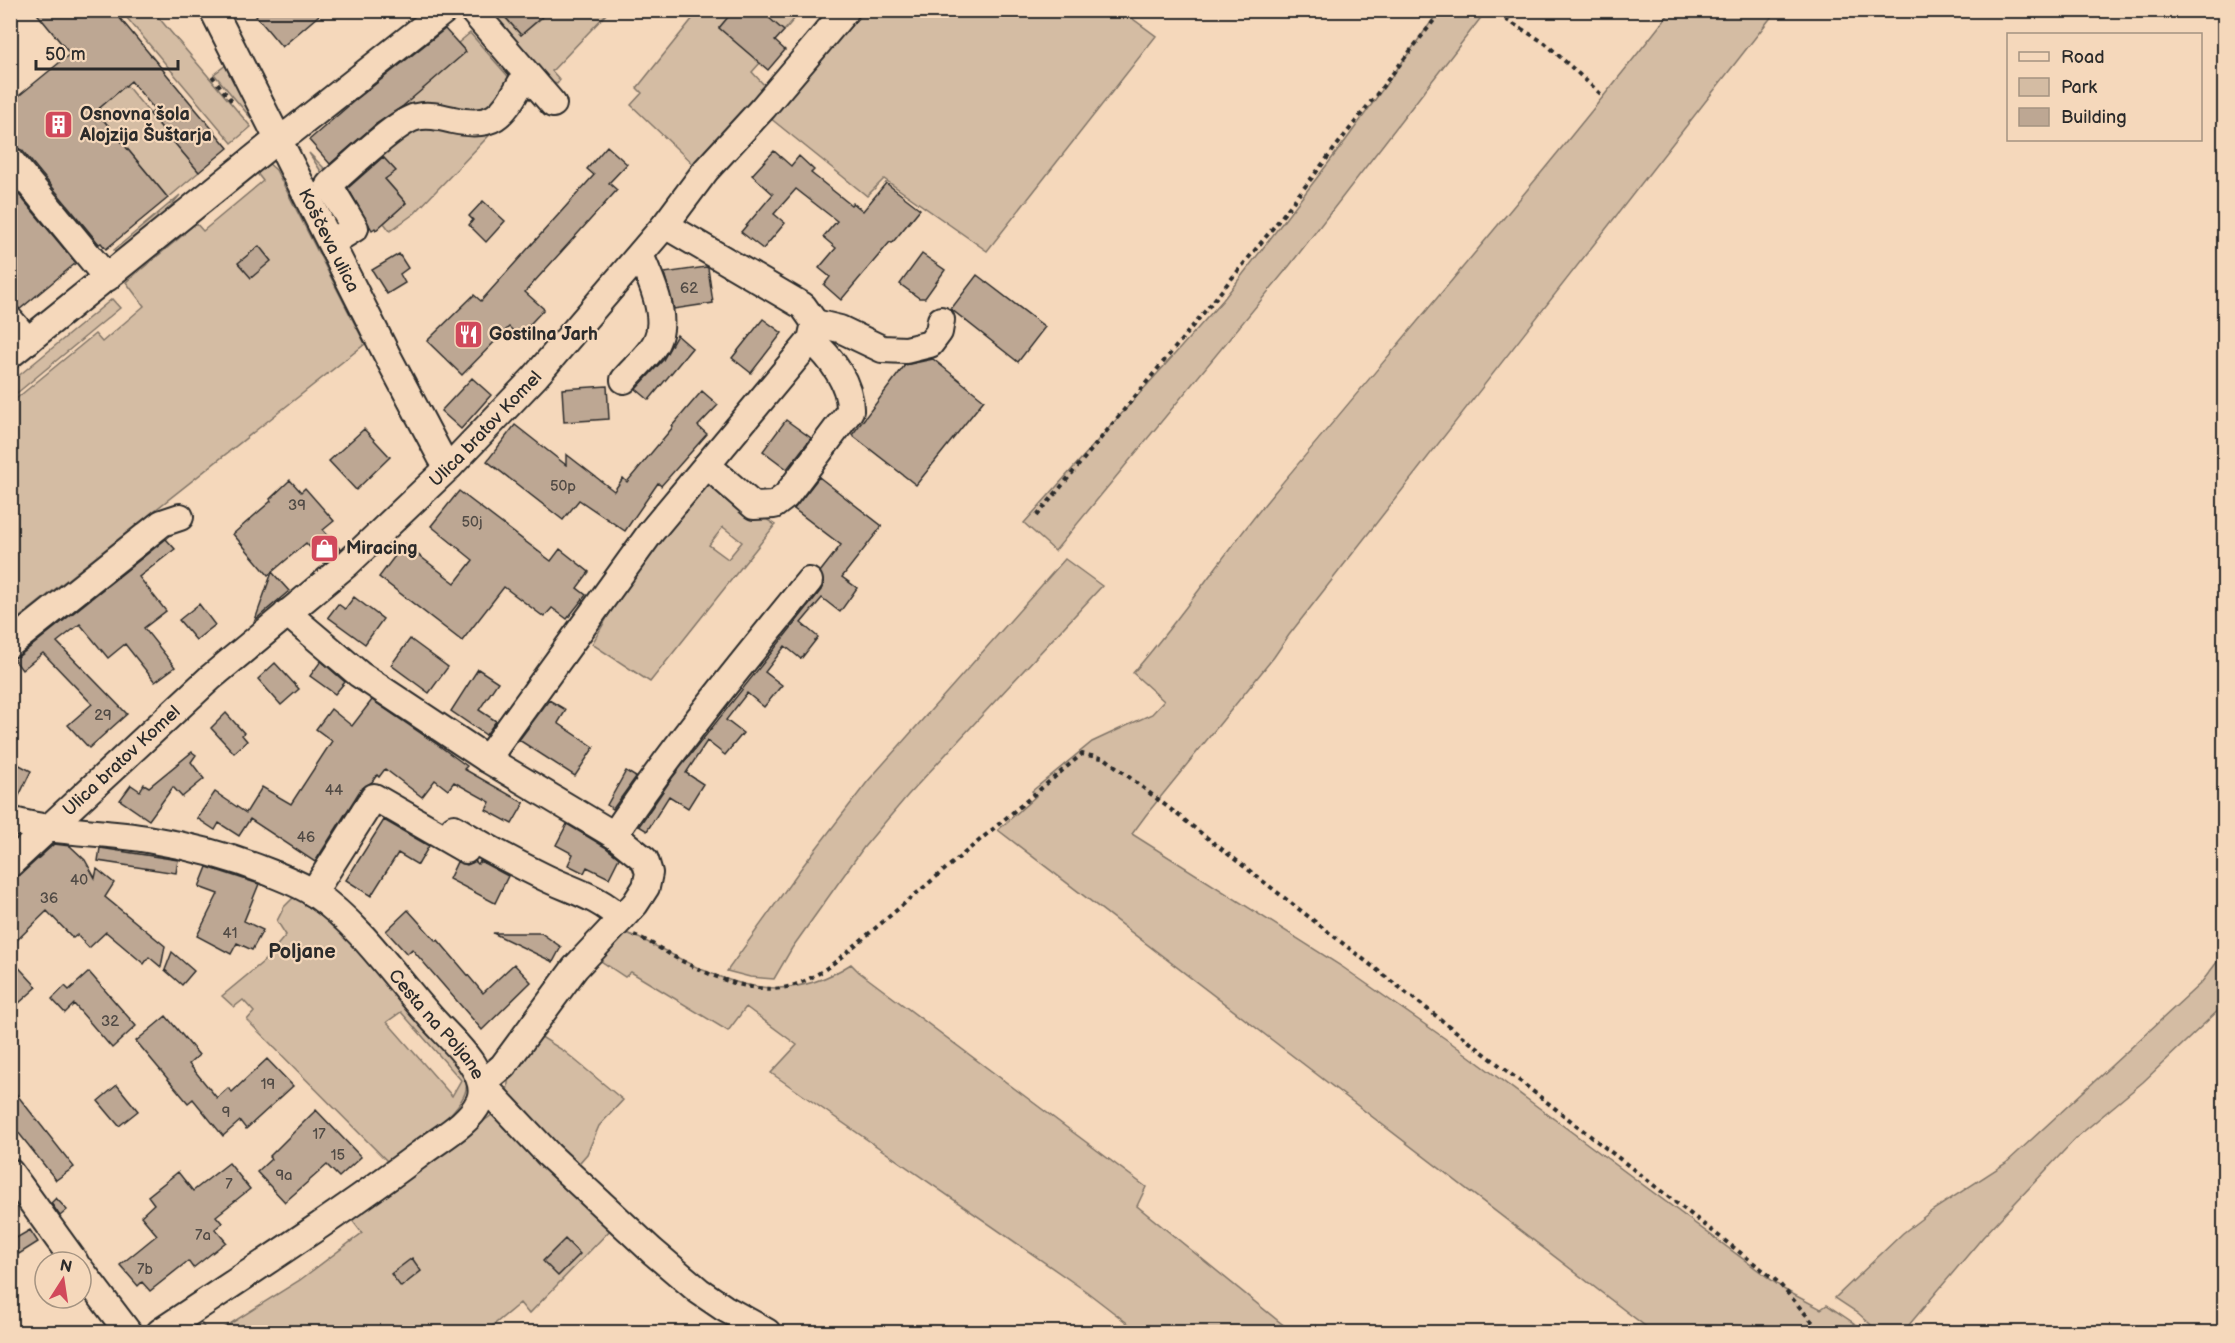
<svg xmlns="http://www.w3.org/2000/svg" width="2235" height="1343" font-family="'Balsamiq Sans',sans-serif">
  <rect width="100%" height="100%" fill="#f5d8bb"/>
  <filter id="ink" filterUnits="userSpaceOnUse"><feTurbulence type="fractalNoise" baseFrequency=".0167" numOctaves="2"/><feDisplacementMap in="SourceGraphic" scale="12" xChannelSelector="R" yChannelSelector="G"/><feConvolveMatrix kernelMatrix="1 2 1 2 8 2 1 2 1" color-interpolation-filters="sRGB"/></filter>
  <g filter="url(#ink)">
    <path fill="#d4bca3" stroke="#807467" stroke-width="1.5" fill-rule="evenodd" d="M 1672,10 L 1776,11 L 1289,635 L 1274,657 L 1146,815 L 1132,834 L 1341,966 L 1450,1042 L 1785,1290 L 1821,1309 L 1827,1305 L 1867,1332 L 1653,1332 L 998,830 L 1036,796 L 1032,791 L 1092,742 L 1152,714 L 1164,701 L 1133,673 C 1183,616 1224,553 1273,494 C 1406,334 1543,175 1672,10 Z
      M 123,11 L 153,11 L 251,127 L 232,143 L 122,12 Z
      M 486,11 L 499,11 L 521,35 L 550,11 L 609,11 L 552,71 L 560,80 L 557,84 L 550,82 Z
      M 685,11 L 734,11 L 719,28 L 760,63 L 752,72 L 766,87 L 697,168 L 631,105 L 642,93 L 637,88 L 693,18 Z
      M 760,11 L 801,11 L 784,31 Z
      M 864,11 L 1122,11 L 1156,36 L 987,251 L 884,179 L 867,196 L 770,118 Z
      M 1439,11 L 1475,11 L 1483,15 L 1290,265 L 1055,551 L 1024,523 L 1223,300 L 1346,140 Z
      M 470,33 L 514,83 C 478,149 465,103 416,114 C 392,120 351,160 330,177 L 324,176 L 309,153 L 330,174 L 347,159 L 345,156 L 465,52 L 458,43 Z
      M 226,65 L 228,66 L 260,122 L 256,124 L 214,74 Z
      M 126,85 L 199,172 L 168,198 L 96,111 Z
      M 526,97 L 415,213 L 390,231 L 384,223 L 406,203 L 385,179 L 395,171 L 377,150 L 415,121 L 473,128 Z
      M 267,162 L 276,170 L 365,344 L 11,624 L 11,403 L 95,334 L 102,342 L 144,306 L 126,282 L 184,234 L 181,229 L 194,221 L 203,231 L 263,181 L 256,172 Z
      M 180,195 L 152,228 L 119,256 L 114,250 Z
      M 112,299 L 120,308 L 11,398 L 11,382 Z
      M 706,484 L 717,486 L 775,525 L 650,682 L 592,644 L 638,564 ZM 723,527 L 742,542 L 728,559 L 709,545 Z
      M 1065,559 L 1102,586 L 908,795 L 864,847 L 792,948 L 774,979 L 750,977 L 727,971 L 802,867 L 868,781 Z
      M 297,894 L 366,949 L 459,1067 C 464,1076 469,1083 465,1093 C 457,1116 409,1149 389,1163 L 247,1020 L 254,1012 L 243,1000 L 234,1007 L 222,996 L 263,962 L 286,935 L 277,921 L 284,907 ZM 401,1012 L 461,1080 L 452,1096 L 387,1022 Z
      M 620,931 C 650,940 675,958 703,970 C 757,994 801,996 851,964 L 859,972 L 1146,1187 L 1137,1206 L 1292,1332 L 1139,1332 L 1087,1292 L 771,1073 L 797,1045 L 746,1007 L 728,1031 L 631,972 L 625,977 L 595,957 Z
      M 2224,953 L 2224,1005 L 2143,1082 L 2077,1137 L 1983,1237 L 1903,1332 L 1879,1332 L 1858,1313 L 1835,1298 L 1903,1233 L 1933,1210 L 2006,1163 L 2201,983 Z
      M 535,1033 L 564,1051 L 623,1100 L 599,1126 L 587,1154 L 573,1170 L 507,1094 L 509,1072 Z
      M 492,1115 L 498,1115 L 614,1226 L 529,1314 L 520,1303 L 485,1332 L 217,1332 L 300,1280 L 362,1233 L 351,1219 Z
      M 198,1318 L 207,1332 L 177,1332 Z"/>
    <path fill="#bda793" stroke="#2b2b2b" stroke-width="1.5" d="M 34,10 L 113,10 L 228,148 L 199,172 L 150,114 L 155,110 L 131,81 L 96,111 L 168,198 L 106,249 L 101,243 L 99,244 L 22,150 L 10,145 L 10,103 L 70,54 Z
      M 251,10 L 325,10 L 282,47 Z
      M 499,10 L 550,10 L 521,35 Z
      M 734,10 L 760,10 L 784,31 L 775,41 L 785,50 L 768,70 L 719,28 Z
      M 445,29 L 466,52 L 403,106 L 376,124 L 330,164 L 309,140 L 353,102 Z
      M 607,146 L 627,164 L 609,183 L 617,190 L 525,292 L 544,309 L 519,336 L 509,327 L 462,375 L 427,341 L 474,295 L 481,301 L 594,175 L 587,169 Z
      M 774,151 L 791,166 L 799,156 L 814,170 L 811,173 L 851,205 L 853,203 L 863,211 L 886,183 L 920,209 L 892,243 L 890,242 L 841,300 L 824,285 L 830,277 L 819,268 L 836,248 L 823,237 L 837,221 L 796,189 L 774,214 L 785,223 L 763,249 L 741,232 L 773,194 L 752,175 Z
      M 383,157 L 396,171 L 385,179 L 406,203 L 376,230 L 375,228 L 372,230 L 348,188 Z
      M 10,184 L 76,263 L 20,309 L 10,303 Z
      M 483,201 L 505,221 L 486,242 L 469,225 L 473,220 L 469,216 Z
      M 259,246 L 271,261 L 251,278 L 238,263 Z
      M 399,254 L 408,268 L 400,274 L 405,283 L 387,294 L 372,270 Z
      M 922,254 L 945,270 L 925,298 L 919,298 L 900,284 Z
      M 706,267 L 708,268 L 713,303 L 674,309 L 664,273 Z
      M 977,275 L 1045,327 L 1018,362 L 951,309 Z
      M 763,319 L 782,333 L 751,373 L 732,358 Z
      M 677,335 L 692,348 L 649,400 L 636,389 L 663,360 Z
      M 933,359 L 984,400 L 916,485 L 852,435 L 905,365 Z
      M 472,378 L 491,395 L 461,429 L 441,411 Z
      M 607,386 L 609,419 L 564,422 L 562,389 Z
      M 702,391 L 718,405 L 698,426 L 707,434 L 661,486 L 658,483 L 625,531 L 579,500 L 563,520 L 487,461 L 515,425 L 566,465 L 566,454 L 614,491 L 623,478 L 627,482 L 673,427 L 672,426 Z
      M 786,420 L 811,438 L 787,469 L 763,451 Z
      M 364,429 L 390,457 L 356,490 L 329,461 Z
      M 819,477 L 882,526 L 842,577 L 857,588 L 840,612 L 822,598 L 801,623 L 818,637 L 801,659 L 785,646 L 765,672 L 782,685 L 764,707 L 747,693 L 726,720 L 743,733 L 725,755 L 707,741 L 686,773 L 703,784 L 688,808 L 669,796 L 647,831 L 639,826 L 672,778 L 821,590 L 824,583 L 820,572 L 841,545 L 794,509 Z
      M 290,480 L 301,492 L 305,488 L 334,521 L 323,530 L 340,549 L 324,563 L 306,543 L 272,572 L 289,591 L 255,620 L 272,572 L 268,575 L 233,534 L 271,501 L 270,499 Z
      M 459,491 L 551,561 L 560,549 L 589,572 L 577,588 L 586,595 L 567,619 L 552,608 L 544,617 L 504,587 L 462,641 L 379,577 L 404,544 L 455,583 L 473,560 L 431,526 Z
      M 166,539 L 175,549 L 139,577 L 166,611 L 144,628 L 175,667 L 155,682 L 125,644 L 108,658 L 80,624 L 57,642 L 127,714 L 89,748 L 68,725 L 92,704 L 43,653 L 22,670 L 13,658 L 19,656 Z
      M 354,597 L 383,619 L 365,644 L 328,617 L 338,604 L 345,609 Z
      M 199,604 L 215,625 L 196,640 L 179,620 Z
      M 410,639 L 448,667 L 429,693 L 391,665 Z
      M 321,661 L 345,682 L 335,694 L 310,676 Z
      M 275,663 L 299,689 L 281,705 L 258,679 Z
      M 478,669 L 498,682 L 479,710 L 496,721 L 486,735 L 451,711 Z
      M 372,700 L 438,745 L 467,766 L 464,769 L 524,803 L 512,824 L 486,810 L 490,802 L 454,782 L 448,790 L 435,780 L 422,797 L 385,769 L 379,777 L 377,775 L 372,782 L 361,789 L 315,862 L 250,819 L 239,836 L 219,823 L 215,830 L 197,818 L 215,792 L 246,813 L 262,787 L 291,804 L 332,741 L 316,729 L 331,709 L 352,726 Z
      M 549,700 L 566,710 L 558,723 L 594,747 L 575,776 L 519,740 Z
      M 226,713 L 244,733 L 242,735 L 247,741 L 234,753 L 211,728 Z
      M 192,752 L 196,755 L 191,762 L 204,779 L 182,797 L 173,787 L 149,820 L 120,800 L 131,785 L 140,791 L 144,784 L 149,787 Z
      M 10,760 L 31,771 L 14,806 L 10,805 Z
      M 626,771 L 636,777 L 613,809 L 607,805 Z
      M 384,820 L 429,846 L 418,865 L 398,853 L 371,896 L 346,880 Z
      M 567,824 L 605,847 L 619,858 L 609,878 L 587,867 L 584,873 L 568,865 L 573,854 L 556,845 Z
      M 54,844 L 70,846 L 85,860 L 95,878 L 97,869 L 114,883 L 105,897 L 165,946 L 161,967 L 149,957 L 144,964 L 106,932 L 89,948 L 77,935 L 73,938 L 47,911 L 10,947 L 10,879 L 20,875 Z
      M 100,848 L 178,860 L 176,873 L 98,861 Z
      M 475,861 L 478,864 L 480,861 L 508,876 L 495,903 L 449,879 L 457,862 L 467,865 Z
      M 207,867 L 259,884 L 244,921 L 263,930 L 252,950 L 237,943 L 231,954 L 197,936 L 218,894 L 199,887 Z
      M 408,910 L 436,941 L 438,940 L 483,993 L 514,964 L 531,982 L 482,1030 L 412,949 L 407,954 L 386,931 Z
      M 493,933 L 541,933 L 561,947 L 553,962 Z
      M 172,952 L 194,971 L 182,985 L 165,970 Z
      M 10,958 L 37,987 L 10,1011 Z
      M 89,972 L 136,1026 L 112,1048 L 74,1004 L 65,1013 L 52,999 L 65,986 L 69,990 Z
      M 166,1016 L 199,1055 L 189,1064 L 217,1098 L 228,1088 L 232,1092 L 267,1059 L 293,1086 L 246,1129 L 240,1121 L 223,1136 L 193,1099 L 188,1103 L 136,1041 Z
      M 117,1085 L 138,1111 L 119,1126 L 98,1101 Z
      M 10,1086 L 74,1167 L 56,1180 L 10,1122 Z
      M 316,1110 L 361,1157 L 339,1177 L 327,1165 L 285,1202 L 257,1172 L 271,1159 L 269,1157 Z
      M 229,1163 L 250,1189 L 216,1216 L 222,1223 L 215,1229 L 226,1242 L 193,1268 L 188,1261 L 150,1291 L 142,1282 L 138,1286 L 120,1265 L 157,1235 L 141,1216 L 154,1204 L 148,1196 L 178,1172 L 193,1191 Z
      M 56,1198 L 67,1210 L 60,1216 L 51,1203 Z
      M 30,1230 L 38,1242 L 19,1254 L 11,1241 Z
      M 565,1239 L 580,1254 L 558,1276 L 543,1261 Z
      M 412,1258 L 421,1271 L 401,1287 L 391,1274 Z"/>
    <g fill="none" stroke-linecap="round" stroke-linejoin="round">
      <defs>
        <g id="minor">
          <path id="s1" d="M 213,10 L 387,355 L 441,457 L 450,466"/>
          <path d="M 472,10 L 553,104"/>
          <path d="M 10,160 L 107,278"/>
          <path d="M 331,243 L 355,228 L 329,185 C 346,170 397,121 416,117 C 428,114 440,117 453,120 C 500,130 504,110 526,75"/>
          <path d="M 10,320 L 28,341"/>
          <path d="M 815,323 L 840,329 L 882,349 L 906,350 L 930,344 L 939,332 L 941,320"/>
          <path d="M 10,355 L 279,138 L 292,131 L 445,10"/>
          <path d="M 624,380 C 633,369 652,353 657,340 C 668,316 650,277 640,255"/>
          <path d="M 707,465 L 754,506 L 774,505 L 786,496 L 850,411 C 851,384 831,357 811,340"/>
          <path d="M 287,613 L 359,674 L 487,759 L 614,835 L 645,860 L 649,873 L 646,887 L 635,904 L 575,968 L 503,1066 L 482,1084"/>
          <path d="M 10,644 L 162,523 L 180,517"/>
          <path d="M 487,759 L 651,532 L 811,340 L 815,323 L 803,306 L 665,225"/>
          <path id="s2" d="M 10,820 C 55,833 102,831 147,839 C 190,846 231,857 271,873 C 286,879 302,885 315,894 C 364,928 397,981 437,1024 C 453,1041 492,1076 479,1102 C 469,1124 439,1139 420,1154 C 336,1217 247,1274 160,1332"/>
          <path d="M 454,828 C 483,846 513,862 544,877 C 570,890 600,897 621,919"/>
          <path d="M 614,835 C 674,746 741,664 809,581"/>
          <path id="s3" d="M 10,864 L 210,678 L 347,564 L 450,466 L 535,377 L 665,225 L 706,170 L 763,108 L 846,10"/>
          <path d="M 313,893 L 374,797 L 466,850"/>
          <path d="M 482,1084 L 549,1155 L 652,1251 L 699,1291 L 724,1308 L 767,1332"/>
          <path d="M 10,1172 L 75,1262"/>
          <path d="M 81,1270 L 128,1332"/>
        </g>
      </defs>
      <use href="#minor" stroke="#2b2b2b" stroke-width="30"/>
      <path stroke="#2b2b2b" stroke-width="4" stroke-dasharray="4.5 4.5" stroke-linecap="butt" d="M 1490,10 L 1545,43 L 1604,97
        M 212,76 L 234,104
        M 1037,516 L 1269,233 L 1442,10
        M 634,935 C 649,941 664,951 678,959 C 712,976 759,999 797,984 C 816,977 832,965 847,952 L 1082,754 L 1106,759 L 1778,1282 L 1814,1324 L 1817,1332
        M 10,1322 L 18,1332
        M 2214,1332 L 2224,1318"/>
      <use href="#minor" stroke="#f5d8bb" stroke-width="26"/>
    </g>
  </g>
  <defs>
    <symbol id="building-square" viewBox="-11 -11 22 22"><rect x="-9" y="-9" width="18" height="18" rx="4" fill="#d1495b" stroke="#f5d8bb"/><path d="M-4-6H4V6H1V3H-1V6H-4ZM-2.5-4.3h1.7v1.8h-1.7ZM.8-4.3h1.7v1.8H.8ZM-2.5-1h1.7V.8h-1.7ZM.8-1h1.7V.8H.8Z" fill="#fff"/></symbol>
    <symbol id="restaurant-square" viewBox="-11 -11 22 22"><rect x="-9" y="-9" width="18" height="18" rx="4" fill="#d1495b" stroke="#f5d8bb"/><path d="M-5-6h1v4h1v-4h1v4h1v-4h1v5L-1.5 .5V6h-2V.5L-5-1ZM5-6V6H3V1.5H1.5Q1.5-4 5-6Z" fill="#fff"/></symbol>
    <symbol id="shop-square" viewBox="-11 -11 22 22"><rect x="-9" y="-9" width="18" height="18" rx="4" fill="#d1495b" stroke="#f5d8bb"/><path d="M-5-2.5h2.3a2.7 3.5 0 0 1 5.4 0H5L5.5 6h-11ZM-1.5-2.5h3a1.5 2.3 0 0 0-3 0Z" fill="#fff"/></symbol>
  </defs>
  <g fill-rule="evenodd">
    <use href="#building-square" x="42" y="108" width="33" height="33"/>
    <use href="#restaurant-square" x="452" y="318" width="33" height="33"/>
    <use href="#shop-square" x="308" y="532" width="33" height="33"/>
  </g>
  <g text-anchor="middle" stroke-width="4.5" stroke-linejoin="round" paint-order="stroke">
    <g font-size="15" fill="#504a45">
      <text x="689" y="293">62</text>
      <text x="563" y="491">50p</text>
      <text x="297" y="510">39</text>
      <text x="472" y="527">50j</text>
      <text x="103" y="720">29</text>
      <text x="334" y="795">44</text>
      <text x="306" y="842">46</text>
      <text x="79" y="885">40</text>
      <text x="49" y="903">36</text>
      <text x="230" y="938">41</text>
      <text x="110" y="1026">32</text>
      <text x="268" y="1089">19</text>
      <text x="226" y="1117">9</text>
      <text x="319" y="1139">17</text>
      <text x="338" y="1160">15</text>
      <text x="284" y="1180">9a</text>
      <text x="229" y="1189">7</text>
      <text x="203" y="1240">7a</text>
      <text x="145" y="1274">7b</text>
    </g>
    <g font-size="18" font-weight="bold" fill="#2b2b2b" stroke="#f5d8bb" text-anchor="start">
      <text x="80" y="120">Osnovna šola<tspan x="80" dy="21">Alojzija Šuštarja</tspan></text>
      <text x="489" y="340">Gostilna Jarh</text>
      <text x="346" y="554">Miracing</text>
    </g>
    <g font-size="18" fill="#2b2b2b" stroke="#f5d8bb">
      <text dy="6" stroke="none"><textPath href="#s1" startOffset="258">Koščeva ulica</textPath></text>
      <text dy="6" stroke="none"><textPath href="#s3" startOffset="645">Ulica bratov Komel</textPath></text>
      <text dy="6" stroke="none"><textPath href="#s3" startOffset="152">Ulica bratov Komel</textPath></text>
      <text dy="6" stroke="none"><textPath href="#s2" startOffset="495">Cesta na Poljane</textPath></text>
    </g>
    <g font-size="20" font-weight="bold" fill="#2b2b2b" stroke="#f5d8bb">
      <text x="302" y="958">Poljane</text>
    </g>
  </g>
  <rect width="2235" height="1343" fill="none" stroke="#f5d8bb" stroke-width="36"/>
  <rect x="18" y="18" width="2199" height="1307" fill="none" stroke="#2b2b2b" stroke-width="2" filter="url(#ink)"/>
  <rect x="2007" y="33" width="195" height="108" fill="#f5d8bb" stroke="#a49381" stroke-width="1.5"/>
  <rect x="2019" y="52" width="30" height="9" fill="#f5d8bb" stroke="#a49381" stroke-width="1.5"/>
  <text x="2061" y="63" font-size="18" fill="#2b2b2b">Road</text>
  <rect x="2019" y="78" width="30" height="18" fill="#d4bca3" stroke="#a49381" stroke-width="1.5"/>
  <text x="2061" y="93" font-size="18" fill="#2b2b2b">Park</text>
  <rect x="2019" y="108" width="30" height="18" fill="#bda793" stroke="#a49381" stroke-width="1.5"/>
  <text x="2061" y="123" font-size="18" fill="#2b2b2b">Building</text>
  <g transform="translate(63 1280) rotate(12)"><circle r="28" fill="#f5d8bb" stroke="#a49381" stroke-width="1.5"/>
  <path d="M0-4.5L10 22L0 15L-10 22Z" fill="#d1495b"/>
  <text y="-9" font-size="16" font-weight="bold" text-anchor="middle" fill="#2b2b2b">N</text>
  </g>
  <path d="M36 60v9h142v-9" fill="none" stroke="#2b2b2b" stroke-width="3"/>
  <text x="45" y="60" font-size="18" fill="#2b2b2b" stroke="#f5d8bb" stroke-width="4.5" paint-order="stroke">50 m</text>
</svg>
